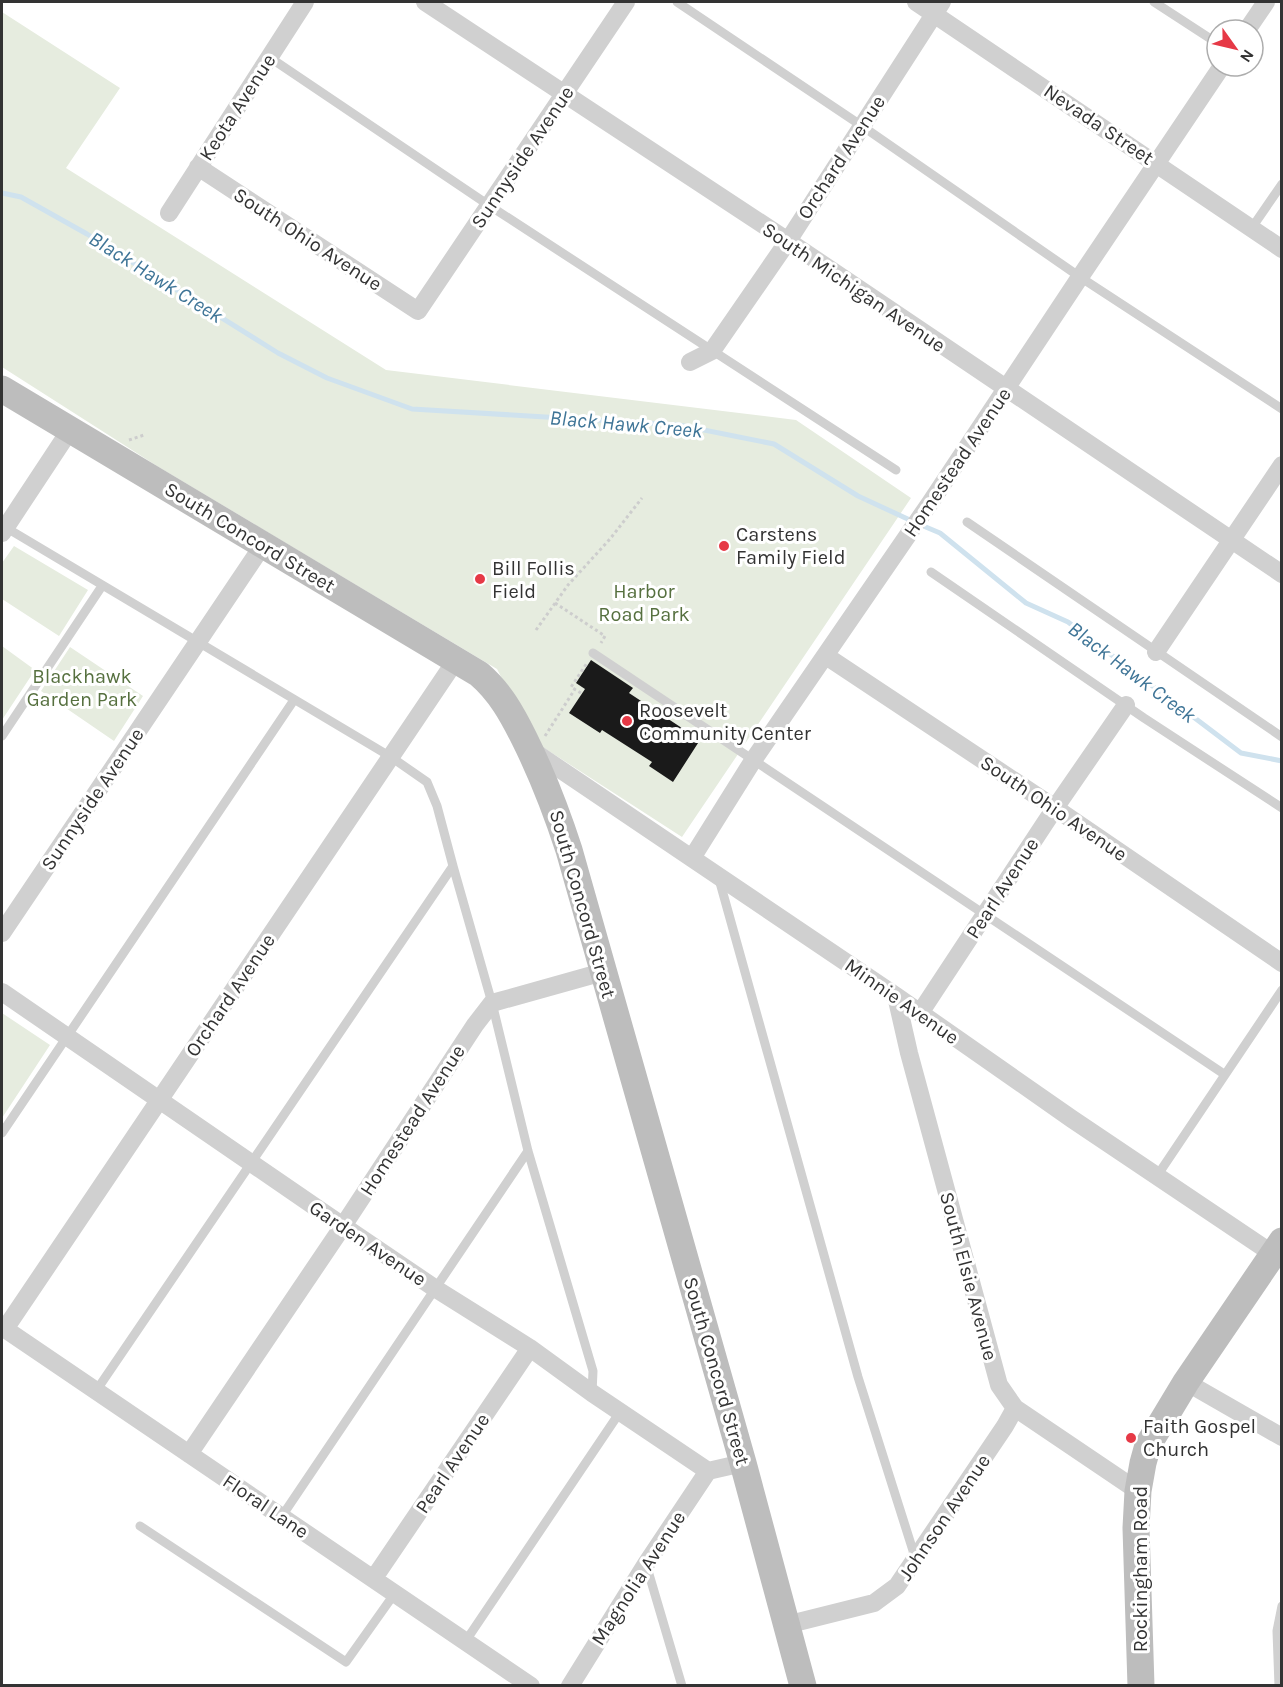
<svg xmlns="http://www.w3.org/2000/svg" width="1283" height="1687" font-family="Karla,sans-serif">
  <rect width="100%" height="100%" fill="#fff"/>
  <path fill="#e6ecdf" d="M 2,12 L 120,88 L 66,168 L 386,370 L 796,420 L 911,498 L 682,837 L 535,742 L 497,669 L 157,466 L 2,367 Z
    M 14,546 L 88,590 L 59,636 L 2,599 L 2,563 Z
    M 2,646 L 35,670 L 2,720 Z
    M 70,647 L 143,696 L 114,741 L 41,691 Z
    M 2,1013 L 50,1045 L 2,1118 Z"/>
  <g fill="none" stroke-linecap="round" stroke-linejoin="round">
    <path stroke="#cfe2ee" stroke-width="5" d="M 2,193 L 21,197 L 87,234 L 278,353 L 327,378 L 412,409 L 679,425 L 774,444 L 858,496 L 912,521
      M 921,525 L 940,533 L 1026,603 L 1068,622 L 1241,753 L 1282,761"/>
  </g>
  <path fill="#1a1a1a" d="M 591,660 L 633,688 L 629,693 L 700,740 L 673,782 L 649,766 L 652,762 L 602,730 L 600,733 L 569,713 L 585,689 L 576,683 Z"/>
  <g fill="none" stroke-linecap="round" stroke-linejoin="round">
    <path stroke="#cdcdcd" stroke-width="3" stroke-dasharray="3 3" stroke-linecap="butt" d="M 129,440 L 144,435
      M 555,603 L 605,636 L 601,643
      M 536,630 L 568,585 L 610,539 L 642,498
      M 581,693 L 571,687 L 587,663
      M 545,736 L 575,689"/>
    <path stroke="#d0d0d0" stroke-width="9" d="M 677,2 L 862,126 L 1080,277 L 1282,409
      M 1154,2 L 1217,43
      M 269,57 L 490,206 L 896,470
      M 1251,229 L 1282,184
      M 967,522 L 1282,737
      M 5,527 L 391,757 L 427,782 L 437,806 L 453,866 L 96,1391
      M 931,572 L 1144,718 L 1282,808
      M 593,653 L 1224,1074
      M 2,736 L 102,586
      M 453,866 L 492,1003 L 528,1151 L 593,1371 L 592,1393
      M 719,879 L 858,1377 L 915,1557
      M 2,1133 L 294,700
      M 1157,1176 L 1282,990
      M 282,1516 L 528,1151
      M 140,1526 L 346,1662 L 395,1593
      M 646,1564 L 682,1686
      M 465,1642 L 620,1412
      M 1279,1686 L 1277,1631 L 1282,1606"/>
    <path stroke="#d0d0d0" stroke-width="18" d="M 425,2 L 788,241 L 1282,574
      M 916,2 L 1282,249
      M 1247,30 L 1266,2
      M 198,167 L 418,311 L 626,2
      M 169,213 L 305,2
      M 690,362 L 712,351 L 788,241 L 942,2
      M 2,533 L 70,430
      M 1156,652 L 1282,465
      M 826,656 L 1055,808 L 1282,963
      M 530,749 L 896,996 L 1072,1119 L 1273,1254
      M 692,858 L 754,759 L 930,503 L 1080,277 L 1222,66
      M 2,933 L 263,545
      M 2,992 L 343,1226 L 436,1289 L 530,1348 L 592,1393 L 708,1471 L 743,1463
      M 896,996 L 909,1053 L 999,1385 L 1015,1408 L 1138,1491
      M 920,1013 L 1055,808 L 1126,705
      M 2,1327 L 531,1686
      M 5,1329 L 456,660
      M 1186,1382 L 1282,1437
      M 189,1454 L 343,1226 L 475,1025 L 492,1003 L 603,972
      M 374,1578 L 530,1348
      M 786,1625 L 874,1603 L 897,1586 L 1005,1426 L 1015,1408
      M 570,1686 L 646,1564 L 708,1471"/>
    <path stroke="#bdbdbd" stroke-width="27" d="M 2,389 L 479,674 C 500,692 512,714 524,738 C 543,776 556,810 569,850 L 743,1463 L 803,1686
      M 1141,1686 L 1136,1528 L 1138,1491 L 1143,1463 L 1148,1445 L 1186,1382 L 1282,1241"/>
  </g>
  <g fill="#e63946" stroke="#fff" stroke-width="2">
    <circle cx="724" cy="546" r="6"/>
    <circle cx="480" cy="579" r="6"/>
    <circle cx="627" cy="721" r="6"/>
    <circle cx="1131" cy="1438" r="6"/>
  </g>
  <g text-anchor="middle" stroke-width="6" stroke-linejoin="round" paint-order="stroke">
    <g font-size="20" fill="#333" stroke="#fff">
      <text transform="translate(237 107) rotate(-57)" y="7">Keota Avenue</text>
      <text transform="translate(1099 124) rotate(34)" y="7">Nevada Street</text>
      <text transform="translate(522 157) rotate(-56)" y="7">Sunnyside Avenue</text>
      <text transform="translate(841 157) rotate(-57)" y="7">Orchard Avenue</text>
      <text transform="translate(308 239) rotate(33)" y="7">South Ohio Avenue</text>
      <text transform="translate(854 287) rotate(34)" y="7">South Michigan Avenue</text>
      <text transform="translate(957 462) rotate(-56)" y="7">Homestead Avenue</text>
      <text transform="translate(250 537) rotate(31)" y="7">South Concord Street</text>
      <text transform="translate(92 799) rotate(-56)" y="7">Sunnyside Avenue</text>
      <text transform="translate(1054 808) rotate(34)" y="7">South Ohio Avenue</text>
      <text transform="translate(1002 888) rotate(-57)" y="7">Pearl Avenue</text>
      <text transform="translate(583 904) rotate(74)" y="7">South Concord Street</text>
      <text transform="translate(230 995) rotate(-56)" y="7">Orchard Avenue</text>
      <text transform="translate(902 1001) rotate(35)" y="7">Minnie Avenue</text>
      <text transform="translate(412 1120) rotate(-57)" y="7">Homestead Avenue</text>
      <text transform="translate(368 1243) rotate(34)" y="7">Garden Avenue</text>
      <text transform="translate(969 1276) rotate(75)" y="7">South Elsie Avenue</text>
      <text transform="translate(717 1371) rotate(74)" y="7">South Concord Street</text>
      <text transform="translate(452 1463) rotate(-56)" y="7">Pearl Avenue</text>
      <text transform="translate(266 1506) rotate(34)" y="7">Floral Lane</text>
      <text transform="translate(944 1517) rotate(-56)" y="7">Johnson Avenue</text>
      <text transform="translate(1140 1569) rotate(-90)" y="7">Rockingham Road</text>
      <text transform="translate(638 1578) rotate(-57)" y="7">Magnolia Avenue</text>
    </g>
    <g font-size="20" fill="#333" stroke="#fff" text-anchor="start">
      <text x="736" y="541">Carstens<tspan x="736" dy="23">Family Field</tspan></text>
      <text x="492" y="575">Bill Follis<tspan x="492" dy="23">Field</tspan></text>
      <text x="639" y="717">Roosevelt<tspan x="639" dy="23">Community Center</tspan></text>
      <text x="1143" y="1433">Faith Gospel<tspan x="1143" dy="23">Church</tspan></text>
    </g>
    <g font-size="20" fill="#56703f" stroke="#fff">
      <text x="644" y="598">Harbor<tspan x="644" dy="23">Road Park</tspan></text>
      <text x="82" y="683">Blackhawk<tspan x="82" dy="23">Garden Park</tspan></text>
    </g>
    <g font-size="21" font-style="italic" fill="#3f7597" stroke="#fff">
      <text transform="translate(156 277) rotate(32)" y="7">Black Hawk Creek</text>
      <text transform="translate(626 424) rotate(5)" y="7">Black Hawk Creek</text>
      <text transform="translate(1132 672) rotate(37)" y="7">Black Hawk Creek</text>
    </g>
  </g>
  <rect width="1283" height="1687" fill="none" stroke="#333333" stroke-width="6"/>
  <g transform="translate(1235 48) rotate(124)"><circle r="28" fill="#ffffff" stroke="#adadad" stroke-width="1.5"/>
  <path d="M0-4.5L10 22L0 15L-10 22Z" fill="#e63946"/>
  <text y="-9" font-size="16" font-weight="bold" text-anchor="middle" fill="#333333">N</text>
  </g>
</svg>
